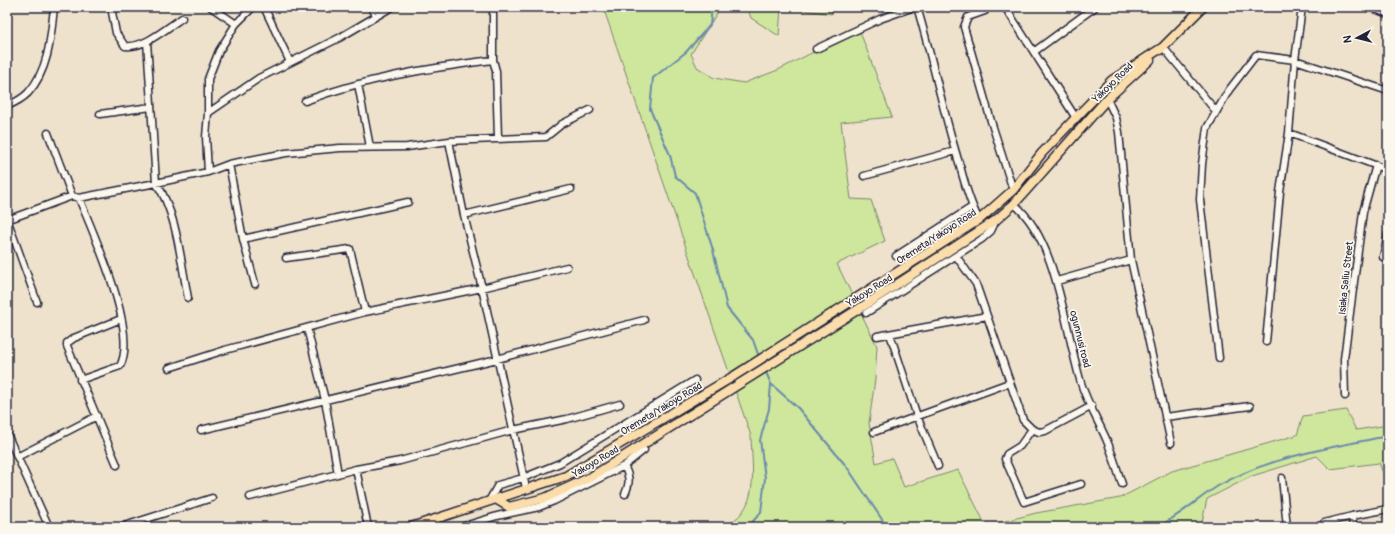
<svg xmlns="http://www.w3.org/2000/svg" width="1395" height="534" font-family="Pangolin,sans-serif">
  <rect width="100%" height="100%" fill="#eee2cc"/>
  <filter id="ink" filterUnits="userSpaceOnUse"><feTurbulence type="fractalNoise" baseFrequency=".025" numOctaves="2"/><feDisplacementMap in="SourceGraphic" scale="8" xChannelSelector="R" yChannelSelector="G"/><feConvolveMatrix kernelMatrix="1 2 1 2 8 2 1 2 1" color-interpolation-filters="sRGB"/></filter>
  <g filter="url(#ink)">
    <path fill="#cee79c" stroke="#78846c" d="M 603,7 L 721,7 L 691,54 L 697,67 L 714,78 L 744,83 L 778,70 L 859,29 L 892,117 L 841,122 L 851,199 L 871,200 L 885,241 L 837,264 L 877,346 L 875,379 L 869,423 L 876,463 L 892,458 L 904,487 L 958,470 L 986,526 L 1036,513 L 1120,498 L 1172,471 L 1297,435 L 1303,416 L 1346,410 L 1356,430 L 1388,425 L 1388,485 L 1379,463 L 1330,469 L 1317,456 L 1252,476 L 1207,499 L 1201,527 L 721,527 C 761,513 752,470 751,436 Z
      M 747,7 L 781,7 L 779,36 L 751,18 Z
      M 782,7 L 831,7 L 832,14 Z"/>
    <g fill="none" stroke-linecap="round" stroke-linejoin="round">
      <path stroke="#6b89ac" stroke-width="2" d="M 712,7 L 710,25 L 686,52 L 653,78 L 650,109 L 670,155 L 675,176 L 695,193 L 713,250 L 727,308 L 753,340 L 759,357
        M 771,384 L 798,408 L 847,467 L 887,527
        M 748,527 L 761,512 L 765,478 L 760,440 L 769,409 L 771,384 L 765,370
        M 1157,527 C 1180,516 1197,499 1218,486 C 1268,457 1332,447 1388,436"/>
      <defs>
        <path id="minor" d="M 111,7 L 116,33 L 125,46 C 145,48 165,29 182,18
          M 211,7 L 236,24
          M 264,7 L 290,62
          M 371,7 L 377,16
          M 493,7 L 493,60 L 496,71 L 498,138
          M 917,7 C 933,60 943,113 960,166 C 965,185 970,203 979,220
          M 1005,7 L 1076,118
          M 1370,7 L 1388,14
          M 985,11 L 968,17 L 964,27 L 991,121 L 1013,190
          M 147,41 L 156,183 C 177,212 181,263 188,298
          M 1163,47 L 1215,110
          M 816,49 L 880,19 L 914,7
          M 1035,51 L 1095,7
          M 358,84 L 370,147
          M 1107,99 L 1116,118 L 1119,132 L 1131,260 L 1171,443
          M 305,101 C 366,78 429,68 493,60
          M 7,106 C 14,103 23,98 28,93 C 49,70 51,36 54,7
          M 208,113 L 259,78 L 339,38 L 392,7
          M 100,114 L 151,107
          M 48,133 L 72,196
          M 1289,133 L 1388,170
          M 449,141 L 464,215 L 482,288 L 526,488
          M 229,164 L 243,239 L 255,284
          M 208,172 L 206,137 L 208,113 L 208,79 L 219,51 L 236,24 L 253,7
          M 864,176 L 955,151
          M 79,198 C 93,233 139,332 120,366 L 80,380
          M 1014,204 C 1058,240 1065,331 1081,383 C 1087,403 1099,422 1107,441 C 1113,455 1117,470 1122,484
          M 464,215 L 571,189
          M 7,219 L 37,302
          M 7,220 L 72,196 L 79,198 L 156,183 L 208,172 L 229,164 L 286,153 L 340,148 L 407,147 L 449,141 L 546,137 L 562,124 L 590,110
          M 1388,234 L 1383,257 L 1388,259
          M 243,239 L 408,202
          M 896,256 L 972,207
          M 956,256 L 976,284 L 1023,420 L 1032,429 L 1039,432 L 1045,431 L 1092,406
          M 286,258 L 350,249 L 365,312
          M 1057,281 L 1131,260
          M 866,313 L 982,239 L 991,231 L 996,220
          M 307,328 L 325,400 L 338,474
          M 890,334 L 917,416 L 938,466
          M 877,336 L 987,316
          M 1266,342 L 1280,192 L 1289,133 L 1295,60 L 1302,7
          M 1219,358 L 1200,200 L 1202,164 L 1207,128 L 1229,90 L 1256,55 L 1295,60 L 1388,91
          M 169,368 L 225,350 L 365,312 L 482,288 L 567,267
          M 1345,396 L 1344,359 L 1363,212 L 1376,165
          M 1165,417 L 1250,406
          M 1032,429 L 1020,446 L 1007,454 L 1005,459 L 1024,502 L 1081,484
          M 201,430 L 497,359 L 644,320
          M 874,432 L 1009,383
          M 7,434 L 49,527
          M 17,457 L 97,416
          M 117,465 L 67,346 L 67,343 L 74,338 L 121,319
          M 624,466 C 630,477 630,483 625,494
          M 356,469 L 368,527
          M 1282,478 L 1287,527
          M 250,497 L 356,469 L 400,461 L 513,430 L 567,419 L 620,404
          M 489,501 L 498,485 L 523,478 L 560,463 L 695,380
          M 1352,516 L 1388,509
          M 1324,523 L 1352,516 L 1353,527
          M 121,527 L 212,498
          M 461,527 L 497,516 L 539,507 L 554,501 L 624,466 L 644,450"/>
        <path id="major" d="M 1160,50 L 1203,7
          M 496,499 L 509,507 L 545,498 L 591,477 L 865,305 L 996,220 L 1014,204 L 1107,99 L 1150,60
          M 411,527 L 566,476 L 734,376 L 979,220 L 1013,190 L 1042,153 L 1112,80 L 1163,47"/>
      </defs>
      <use href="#minor" stroke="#22223b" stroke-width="9"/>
      <use href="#major" stroke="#22223b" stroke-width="11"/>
      <use href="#minor" stroke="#fbf7ec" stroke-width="6"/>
      <use href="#major" stroke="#faddab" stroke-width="8"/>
    </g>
  </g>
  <g text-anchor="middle" stroke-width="3.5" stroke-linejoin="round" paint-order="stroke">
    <g font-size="10" fill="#22223b" stroke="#fbf7ec">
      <text transform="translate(1112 82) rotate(-44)" y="4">Yakoyo Road</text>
      <text transform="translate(936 236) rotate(-33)" y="4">Oremeta/Yakoyo Road</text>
      <text transform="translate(1345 278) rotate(-84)" y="4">Isiaka Saliu Street</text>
      <text transform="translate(869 290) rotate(-32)" y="4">Yakoyo Road</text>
      <text transform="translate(1081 339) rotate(76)" y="4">ogunnusi road</text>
      <text transform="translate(661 408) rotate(-31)" y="4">Oremeta/Yakoyo Road</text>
      <text transform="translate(595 461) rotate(-31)" y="4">Yakoyo Road</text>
    </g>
  </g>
  <rect width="1395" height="534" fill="none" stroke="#fbf7ec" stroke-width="24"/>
  <rect x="12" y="12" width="1371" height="510" fill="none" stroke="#22223b" stroke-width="1.5" filter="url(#ink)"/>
  <g transform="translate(1357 38) rotate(263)" stroke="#fbf7ec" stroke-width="3" paint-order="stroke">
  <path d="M0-3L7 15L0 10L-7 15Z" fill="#22223b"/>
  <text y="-6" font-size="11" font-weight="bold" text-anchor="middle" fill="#22223b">N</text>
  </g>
</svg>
